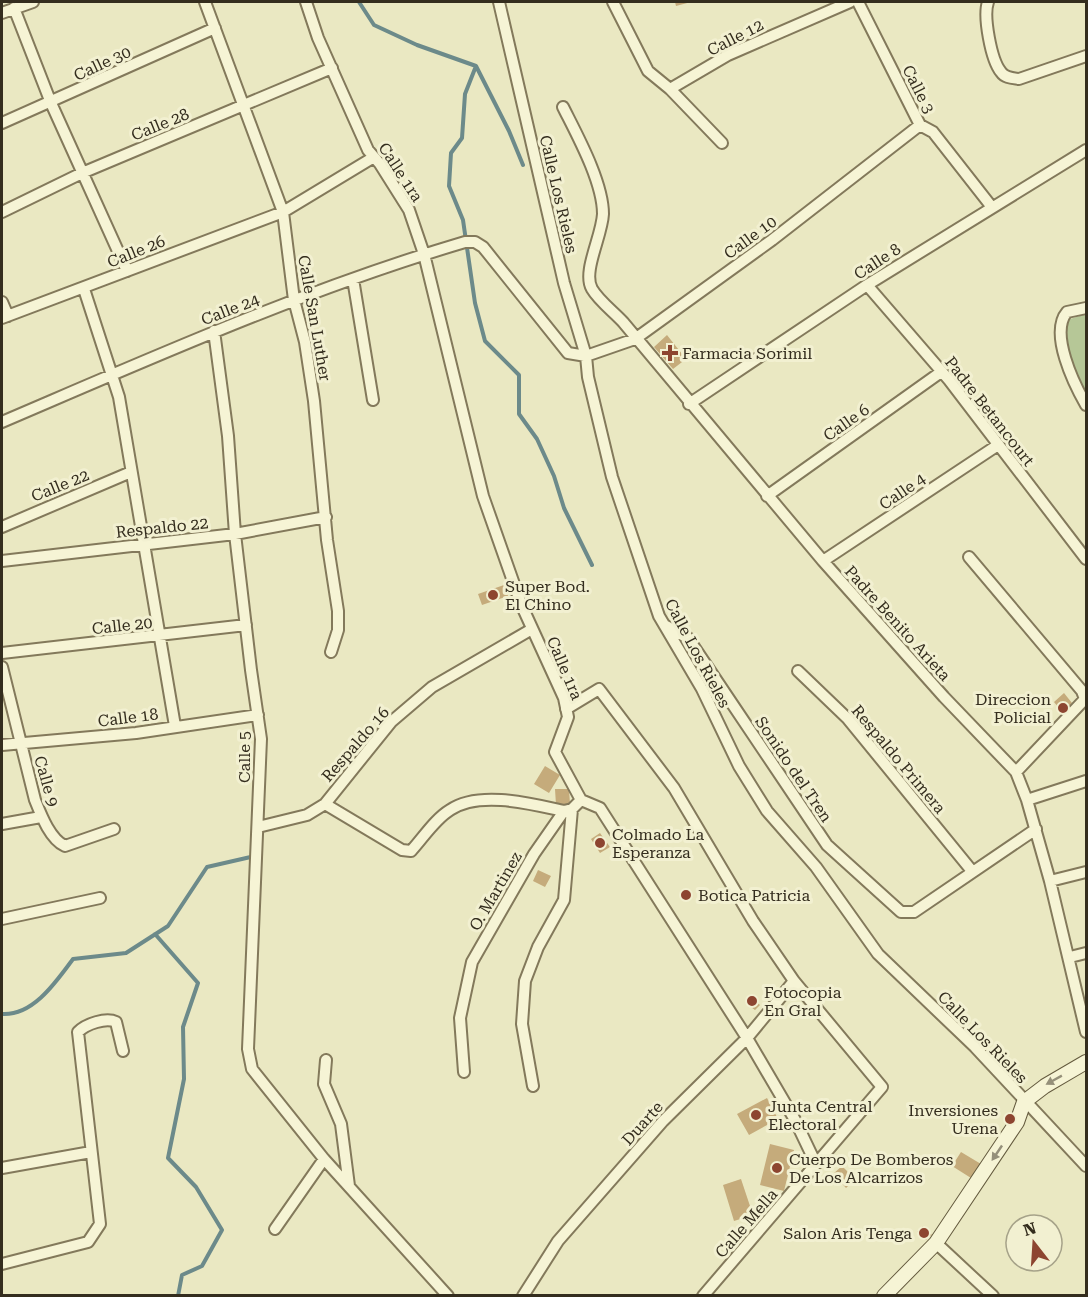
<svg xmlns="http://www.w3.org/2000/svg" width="1088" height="1297" font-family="'Roboto Serif',serif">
  <rect width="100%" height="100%" fill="#eae8c2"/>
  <path fill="#b6c797" d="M 1086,314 L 1086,398 L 1064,346 L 1067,320 Z"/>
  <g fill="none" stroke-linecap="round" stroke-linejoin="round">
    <path stroke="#6c8a8a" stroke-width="4" d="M 359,2 L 374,25 L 417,45 L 476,66 L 509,131 L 523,165
      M 476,66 L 465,94 L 462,138 L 451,153 L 449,186 L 463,220 L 475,303 L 485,341 L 519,375 L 519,414 L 537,439 L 554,476 L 564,508 L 592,565
      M 155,934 L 198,983 L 183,1027 L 184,1079 L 168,1158 L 196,1187 L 222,1230 L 202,1266 L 182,1275 L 178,1296
      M 2,1014 C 33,1016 56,982 73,959 L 126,953 L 168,926 L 207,867 L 255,856"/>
  </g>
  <path fill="#c5ab7b" d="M 675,2 L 691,2 L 676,6 Z
    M 667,335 L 686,359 L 673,369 L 654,347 Z
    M 504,585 L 508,596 L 482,605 L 478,594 Z
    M 1064,693 L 1072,703 L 1063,713 L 1054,702 Z
    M 545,766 L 560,775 L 549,793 L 534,784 Z
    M 555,789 L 569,789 L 570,804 L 556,805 Z
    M 600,833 L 610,847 L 600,853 L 591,839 Z
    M 538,870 L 551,876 L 545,887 L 533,881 Z
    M 689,890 L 692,895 L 683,900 L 680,895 Z
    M 750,997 L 760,1005 L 755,1010 L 748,1005 Z
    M 767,1098 L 778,1119 L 749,1135 L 737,1114 Z
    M 1009,1114 L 1016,1119 L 1011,1125 L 1004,1120 Z
    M 770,1144 L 794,1150 L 784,1191 L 760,1185 Z
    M 961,1152 L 981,1164 L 971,1178 L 952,1166 Z
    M 842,1166 L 855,1179 L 846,1188 L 833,1174 Z
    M 741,1179 L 753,1215 L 734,1221 L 723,1185 Z
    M 923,1226 L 932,1235 L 926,1240 L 917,1232 Z"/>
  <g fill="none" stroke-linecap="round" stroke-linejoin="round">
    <defs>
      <path id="street" d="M 205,2 L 283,212 L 294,300 L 305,342 L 314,401 L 327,540 L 338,611 L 338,630 L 331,652
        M 306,2 L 318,38 L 368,150 L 380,164 L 409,210 L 424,254 L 483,496 L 521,604 L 564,698 L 568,717 L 555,752 L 581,800 L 600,808 L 747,1038 L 795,1120 L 816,1164
        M 499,2 L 564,283 L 586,356 L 588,377 L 612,477 L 659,616 L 702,689 L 739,766 L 767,811 L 816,867 L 878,954 L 975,1047 L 1086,1166
        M 613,2 L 648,71 L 670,89 L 722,143
        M 858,2 L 920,125 L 933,132 L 991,206
        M 988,2 C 983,16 991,60 1001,72 C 1005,78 1012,78 1019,79 L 1086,56
        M 14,8 L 51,103 L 127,271
        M 2,13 L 33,2
        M 670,89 L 728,55 L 850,2
        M 563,107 C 577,135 603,182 603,214 C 602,236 582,272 592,289 C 599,301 614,312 623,322 L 823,561 L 944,697 L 1016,772 L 1027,800 L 1050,881 L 1086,1032
        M 2,123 L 215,28
        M 2,212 L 82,173 L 332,68
        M 353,279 L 373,400
        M 867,285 L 949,380 L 1086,559
        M 84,289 L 119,397 L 175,726
        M 2,302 L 8,316
        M 1086,308 L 1067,312 C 1049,333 1074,384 1086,405
        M 2,318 L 283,212 L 374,157
        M 214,331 L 228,436 L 235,534 L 251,670 L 261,739 L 248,1049 L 252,1069 L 324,1159 L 448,1296
        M 689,404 L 867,285 L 1086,150
        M 2,422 C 154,357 306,289 465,242 L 475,242 L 483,247 L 568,353 L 586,356 L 635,339 L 772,240 L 920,125
        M 767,496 L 941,372
        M 2,527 L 131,472
        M 969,557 L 1082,691 L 1085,699 L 1016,772
        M 2,561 L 235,534 L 326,517
        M 823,561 L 998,445
        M 666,626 L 688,638 L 827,845 L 901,912 L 914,912 L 1036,829
        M 2,653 L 246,625
        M 2,667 L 35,800 C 41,815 50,839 65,846 L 114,829
        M 798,671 L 848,719 L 972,871
        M 566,709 L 599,689 L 674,788 L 753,921 L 794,981 L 882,1087 L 703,1296
        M 2,745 L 136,733 L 258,715
        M 1027,800 L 1086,781
        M 325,804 L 402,850 L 411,851 C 423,838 435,819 450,810 C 479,790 532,804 564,811 L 572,809 L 581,800
        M 2,824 L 41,817
        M 258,827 L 307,815 L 325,804 L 391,722 L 432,687 L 532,629
        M 1050,881 L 1086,872
        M 2,919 L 100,898
        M 1070,957 L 1086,953
        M 326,1060 L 324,1084 L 341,1124 L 349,1186
        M 464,1072 L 460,1018 L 472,962 L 534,854 L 564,811
        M 533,1086 L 522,1024 L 525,981 L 538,947 L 564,900 L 572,809
        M 2,1168 L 91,1152
        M 275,1229 L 324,1159
        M 936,1243 L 993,1296
        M 2,1264 L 88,1242 L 100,1224 L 78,1032 C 86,1024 106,1017 116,1022 L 123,1051
        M 523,1296 L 558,1241 L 663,1121 L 747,1038 L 794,981"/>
      <path id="secondary" d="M 884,1296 L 936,1243 L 1017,1122 L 1024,1102 L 1045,1086 L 1086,1062"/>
    </defs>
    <use href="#street" stroke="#83795b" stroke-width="14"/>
    <use href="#secondary" stroke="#645a3e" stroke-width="16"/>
    <use href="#street" stroke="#f6f4d5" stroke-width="10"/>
    <use href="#secondary" stroke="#f6f4d5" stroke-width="14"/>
  </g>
  <defs><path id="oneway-solid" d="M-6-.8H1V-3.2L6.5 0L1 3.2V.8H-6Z" transform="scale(1.5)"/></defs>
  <g fill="#95907a">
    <use href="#oneway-solid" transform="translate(1054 1080) rotate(151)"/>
    <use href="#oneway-solid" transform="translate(997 1153) rotate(124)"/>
  </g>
  <g fill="#8d4530" stroke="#f2f0d1" stroke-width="2">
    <path d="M667 344h6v6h6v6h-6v6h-6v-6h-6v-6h6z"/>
    <circle cx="493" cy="595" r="6"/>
    <circle cx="1063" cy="708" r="6"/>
    <circle cx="600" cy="843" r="6"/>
    <circle cx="686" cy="895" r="6"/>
    <circle cx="752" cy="1001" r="6"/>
    <circle cx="756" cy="1115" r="6"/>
    <circle cx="1010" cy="1119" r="6"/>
    <circle cx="777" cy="1168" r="6"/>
    <circle cx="924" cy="1233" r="6"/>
  </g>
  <g text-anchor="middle" stroke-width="6" stroke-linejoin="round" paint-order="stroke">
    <g font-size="16" fill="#342d1e" stroke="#f2f0d1">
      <text transform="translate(735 37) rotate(-27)" y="6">Calle 12</text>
      <text transform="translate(102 63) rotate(-25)" y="6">Calle 30</text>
      <text transform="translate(919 89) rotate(63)" y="6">Calle 3</text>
      <text transform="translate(160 124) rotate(-22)" y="6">Calle 28</text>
      <text transform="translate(401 172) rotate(57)" y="6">Calle 1ra</text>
      <text transform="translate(559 194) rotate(77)" y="6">Calle Los Rieles</text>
      <text transform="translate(750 237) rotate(-36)" y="6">Calle 10</text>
      <text transform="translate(136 251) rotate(-22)" y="6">Calle 26</text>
      <text transform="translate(877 261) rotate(-33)" y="6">Calle 8</text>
      <text transform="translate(230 309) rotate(-21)" y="6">Calle 24</text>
      <text transform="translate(315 318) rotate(80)" y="6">Calle San Luther</text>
      <text transform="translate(990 411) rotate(52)" y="6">Padre Betancourt</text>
      <text transform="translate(846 422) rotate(-35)" y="6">Calle 6</text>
      <text transform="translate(60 485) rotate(-22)" y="6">Calle 22</text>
      <text transform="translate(902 491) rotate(-34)" y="6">Calle 4</text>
      <text transform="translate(162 527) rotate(-6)" y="6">Respaldo 22</text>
      <text transform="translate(898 623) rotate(48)" y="6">Padre Benito Arieta</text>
      <text transform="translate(122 625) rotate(-6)" y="6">Calle 20</text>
      <text transform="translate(698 653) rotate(62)" y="6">Calle Los Rieles</text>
      <text transform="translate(565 668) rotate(67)" y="6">Calle 1ra</text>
      <text transform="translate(128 717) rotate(-7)" y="6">Calle 18</text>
      <text transform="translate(355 744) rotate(-49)" y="6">Respaldo 16</text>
      <text transform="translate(244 757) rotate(-90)" y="6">Calle 5</text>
      <text transform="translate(899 759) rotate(50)" y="6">Respaldo Primera</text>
      <text transform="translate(794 769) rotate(56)" y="6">Sonido del Tren</text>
      <text transform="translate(47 781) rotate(74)" y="6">Calle 9</text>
      <text transform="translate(495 891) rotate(-60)" y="6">O. Martinez</text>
      <text transform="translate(983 1037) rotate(46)" y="6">Calle Los Rieles</text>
      <text transform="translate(642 1123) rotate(-48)" y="6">Duarte</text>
      <text transform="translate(746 1223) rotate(-49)" y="6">Calle Mella</text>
    </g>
    <g font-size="16" fill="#342d1e" stroke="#f2f0d1" text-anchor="start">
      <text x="682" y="359">Farmacia Sorimil</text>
      <text x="505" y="592">Super Bod.<tspan x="505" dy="18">El Chino</tspan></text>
      <text x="1051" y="705" text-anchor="end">Direccion<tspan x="1051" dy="18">Policial</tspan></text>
      <text x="612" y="840">Colmado La<tspan x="612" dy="18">Esperanza</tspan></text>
      <text x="698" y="901">Botica Patricia</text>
      <text x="764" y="998">Fotocopia<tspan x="764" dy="18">En Gral</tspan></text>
      <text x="768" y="1112">Junta Central<tspan x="768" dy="18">Electoral</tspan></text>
      <text x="998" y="1116" text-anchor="end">Inversiones<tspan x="998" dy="18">Urena</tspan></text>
      <text x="789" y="1165">Cuerpo De Bomberos<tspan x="789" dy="18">De Los Alcarrizos</tspan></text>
      <text x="912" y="1239" text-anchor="end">Salon Aris Tenga</text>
    </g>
  </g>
  <rect width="1088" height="1297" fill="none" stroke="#342d1e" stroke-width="6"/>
  <g transform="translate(1034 1243) rotate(343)"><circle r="28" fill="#f2f0d1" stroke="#a6a289" stroke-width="1.5"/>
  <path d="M0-4.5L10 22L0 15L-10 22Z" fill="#8d4530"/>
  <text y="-9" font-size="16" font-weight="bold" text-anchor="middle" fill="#342d1e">N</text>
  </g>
</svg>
